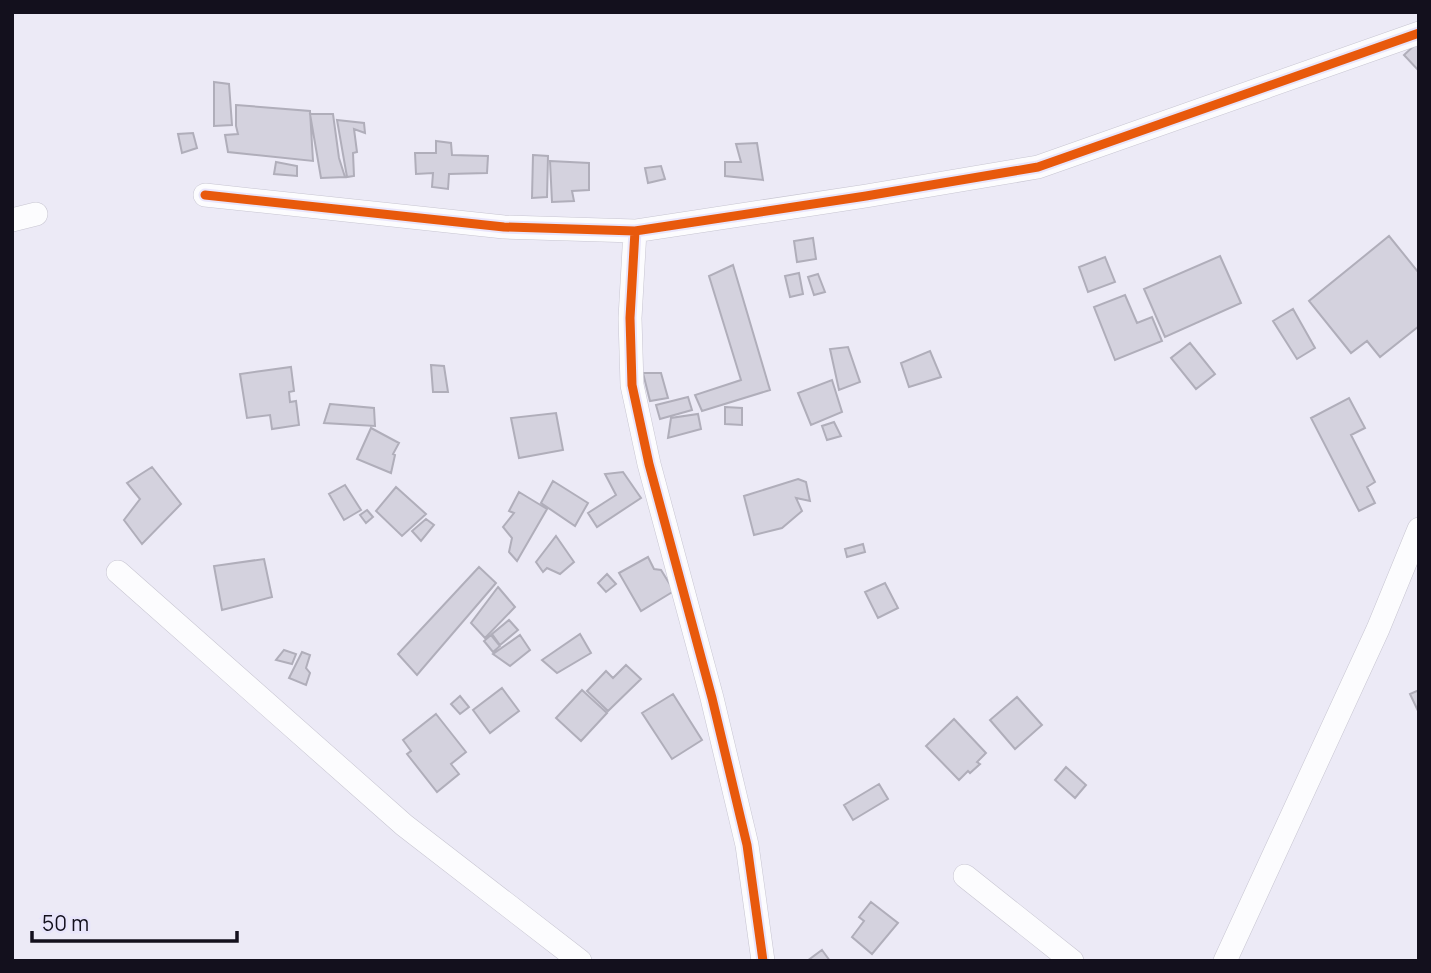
<svg xmlns="http://www.w3.org/2000/svg" width="1431" height="973" font-family="Manrope,sans-serif">
  <rect width="100%" height="100%" fill="#eceaf6"/>
  <path fill="#d4d2de" stroke="#b0aeba" stroke-width="2" d="M 1419,41 L 1419,71 L 1404,55 Z
    M 214,82 L 229,84 L 232,125 L 214,126 Z
    M 236,105 L 310,111 L 313,161 L 228,152 L 225,135 L 238,134 L 236,126 Z
    M 310,114 L 333,114 L 339,158 L 345,177 L 321,178 Z
    M 337,120 L 364,123 L 365,133 L 354,129 L 357,152 L 353,153 L 354,176 L 347,177 Z
    M 193,133 L 197,148 L 182,153 L 178,134 Z
    M 436,141 L 451,143 L 452,155 L 488,156 L 487,173 L 449,174 L 448,189 L 432,187 L 433,173 L 416,174 L 415,153 L 436,153 Z
    M 757,143 L 763,180 L 725,176 L 725,162 L 741,162 L 736,144 Z
    M 533,155 L 548,156 L 547,197 L 532,198 Z
    M 550,161 L 589,163 L 589,190 L 572,191 L 574,201 L 552,202 Z
    M 276,162 L 297,166 L 297,176 L 274,174 Z
    M 661,166 L 665,179 L 648,183 L 645,168 Z
    M 1389,236 L 1419,273 L 1419,326 L 1380,357 L 1367,341 L 1351,353 L 1309,301 Z
    M 813,238 L 816,259 L 797,262 L 794,241 Z
    M 1220,256 L 1241,303 L 1165,337 L 1144,289 Z
    M 1105,257 L 1115,282 L 1088,292 L 1079,267 Z
    M 733,265 L 770,390 L 702,411 L 695,395 L 741,380 L 709,276 Z
    M 799,273 L 803,294 L 790,297 L 785,276 Z
    M 818,274 L 825,292 L 814,295 L 808,277 Z
    M 1125,295 L 1137,323 L 1152,317 L 1162,341 L 1115,360 L 1094,307 Z
    M 1293,309 L 1315,348 L 1297,359 L 1273,321 Z
    M 1190,343 L 1215,374 L 1196,389 L 1171,358 Z
    M 848,347 L 860,382 L 839,390 L 830,349 Z
    M 930,351 L 941,377 L 909,387 L 901,363 Z
    M 431,365 L 444,366 L 448,392 L 433,392 Z
    M 291,367 L 294,391 L 289,392 L 290,402 L 296,401 L 299,425 L 272,429 L 270,415 L 247,418 L 240,374 Z
    M 643,373 L 661,373 L 668,398 L 650,401 Z
    M 832,380 L 842,412 L 811,425 L 798,393 Z
    M 688,397 L 692,410 L 660,419 L 656,405 Z
    M 1349,398 L 1365,428 L 1351,435 L 1375,482 L 1367,487 L 1375,503 L 1359,511 L 1311,418 Z
    M 330,404 L 374,408 L 375,426 L 324,423 Z
    M 725,407 L 742,408 L 742,425 L 725,424 Z
    M 556,413 L 563,450 L 519,458 L 511,418 Z
    M 698,414 L 701,429 L 668,438 L 671,418 Z
    M 834,422 L 841,436 L 827,440 L 822,426 Z
    M 371,428 L 399,443 L 393,454 L 395,455 L 391,473 L 357,459 Z
    M 152,467 L 181,504 L 142,544 L 124,520 L 140,499 L 127,483 Z
    M 623,472 L 641,498 L 597,527 L 588,513 L 616,495 L 605,474 Z
    M 798,479 L 806,482 L 810,501 L 796,498 L 802,511 L 782,528 L 754,535 L 744,496 Z
    M 553,481 L 588,503 L 575,526 L 541,503 Z
    M 345,485 L 361,510 L 344,520 L 329,494 Z
    M 396,487 L 426,514 L 402,536 L 376,511 Z
    M 519,492 L 547,509 L 517,561 L 509,552 L 512,538 L 503,527 L 514,513 L 509,511 Z
    M 367,510 L 373,517 L 366,523 L 360,515 Z
    M 426,519 L 434,525 L 421,541 L 412,531 Z
    M 556,536 L 574,562 L 560,574 L 547,568 L 543,572 L 536,562 Z
    M 863,544 L 865,552 L 847,557 L 845,549 Z
    M 648,557 L 654,569 L 661,570 L 674,591 L 641,611 L 619,573 Z
    M 264,559 L 272,597 L 222,610 L 214,566 Z
    M 479,567 L 496,583 L 417,675 L 398,654 Z
    M 607,574 L 616,584 L 606,592 L 598,583 Z
    M 885,583 L 898,608 L 878,618 L 865,592 Z
    M 498,587 L 515,607 L 485,638 L 471,623 Z
    M 509,620 L 518,630 L 500,645 L 492,634 Z
    M 580,634 L 591,653 L 557,673 L 542,660 Z
    M 491,635 L 500,646 L 493,652 L 484,641 Z
    M 520,635 L 530,650 L 510,666 L 493,654 Z
    M 284,650 L 296,654 L 292,664 L 276,660 Z
    M 302,652 L 310,655 L 306,668 L 310,673 L 306,685 L 289,678 Z
    M 626,665 L 641,679 L 608,711 L 587,691 L 606,671 L 613,678 Z
    M 502,688 L 519,711 L 490,733 L 473,710 Z
    M 582,690 L 607,713 L 581,741 L 556,718 Z
    M 1419,690 L 1419,713 L 1410,694 Z
    M 1419,690 L 1419,713 L 1410,694 Z
    M 673,694 L 702,740 L 672,759 L 642,713 Z
    M 460,696 L 469,707 L 460,714 L 451,704 Z
    M 1017,697 L 1042,725 L 1015,749 L 990,720 Z
    M 436,714 L 466,752 L 451,764 L 459,774 L 437,792 L 407,754 L 411,751 L 403,740 Z
    M 954,719 L 986,753 L 977,762 L 980,764 L 970,773 L 968,771 L 959,780 L 926,746 Z
    M 1066,767 L 1086,785 L 1075,798 L 1055,780 Z
    M 879,784 L 888,799 L 853,820 L 844,805 Z
    M 871,902 L 898,923 L 872,954 L 852,937 L 864,921 L 859,917 Z
    M 822,950 L 830,961 L 807,961 Z"/>
  <g fill="none" stroke-linecap="round" stroke-linejoin="round">
    <defs>
      <path id="minor" d="M 205,195 L 504,227 L 635,231 L 866,196 L 1038,167 L 1419,33
        M 12,220 L 36,214
        M 635,231 L 630,318 L 632,385 L 649,464 L 712,698 L 747,845 L 763,961
        M 118,572 L 404,825 L 580,961
        M 965,876 L 1072,961
        M 1225,961 L 1378,629 L 1419,529"/>
    </defs>
    <use href="#minor" stroke="#c7c5d1" stroke-width="24"/>
    <use href="#minor" stroke="#fcfcfe" stroke-width="23"/>
    <defs>
      <path id="cycleway" d="M 205,195 L 504,227 L 635,231 L 866,196 L 1038,167 L 1419,33
        M 635,231 L 630,318 L 632,385 L 649,464 L 712,698 L 747,845 L 763,961"/>
    </defs>
    <use href="#cycleway" stroke="#e8e5fb" stroke-width="13"/>
    <use href="#cycleway" stroke="#e8590c" stroke-width="9"/>
  </g>
  <rect width="1431" height="973" fill="none" stroke="#13101d" stroke-width="28"/>
  <path d="M32 931v10h205v-10" fill="none" stroke="#13101d" stroke-width="3.5"/>
  <text x="42" y="931" font-size="21" fill="#13101d" stroke="#e8e5fb" stroke-width="5" paint-order="stroke">50 m</text>
</svg>
